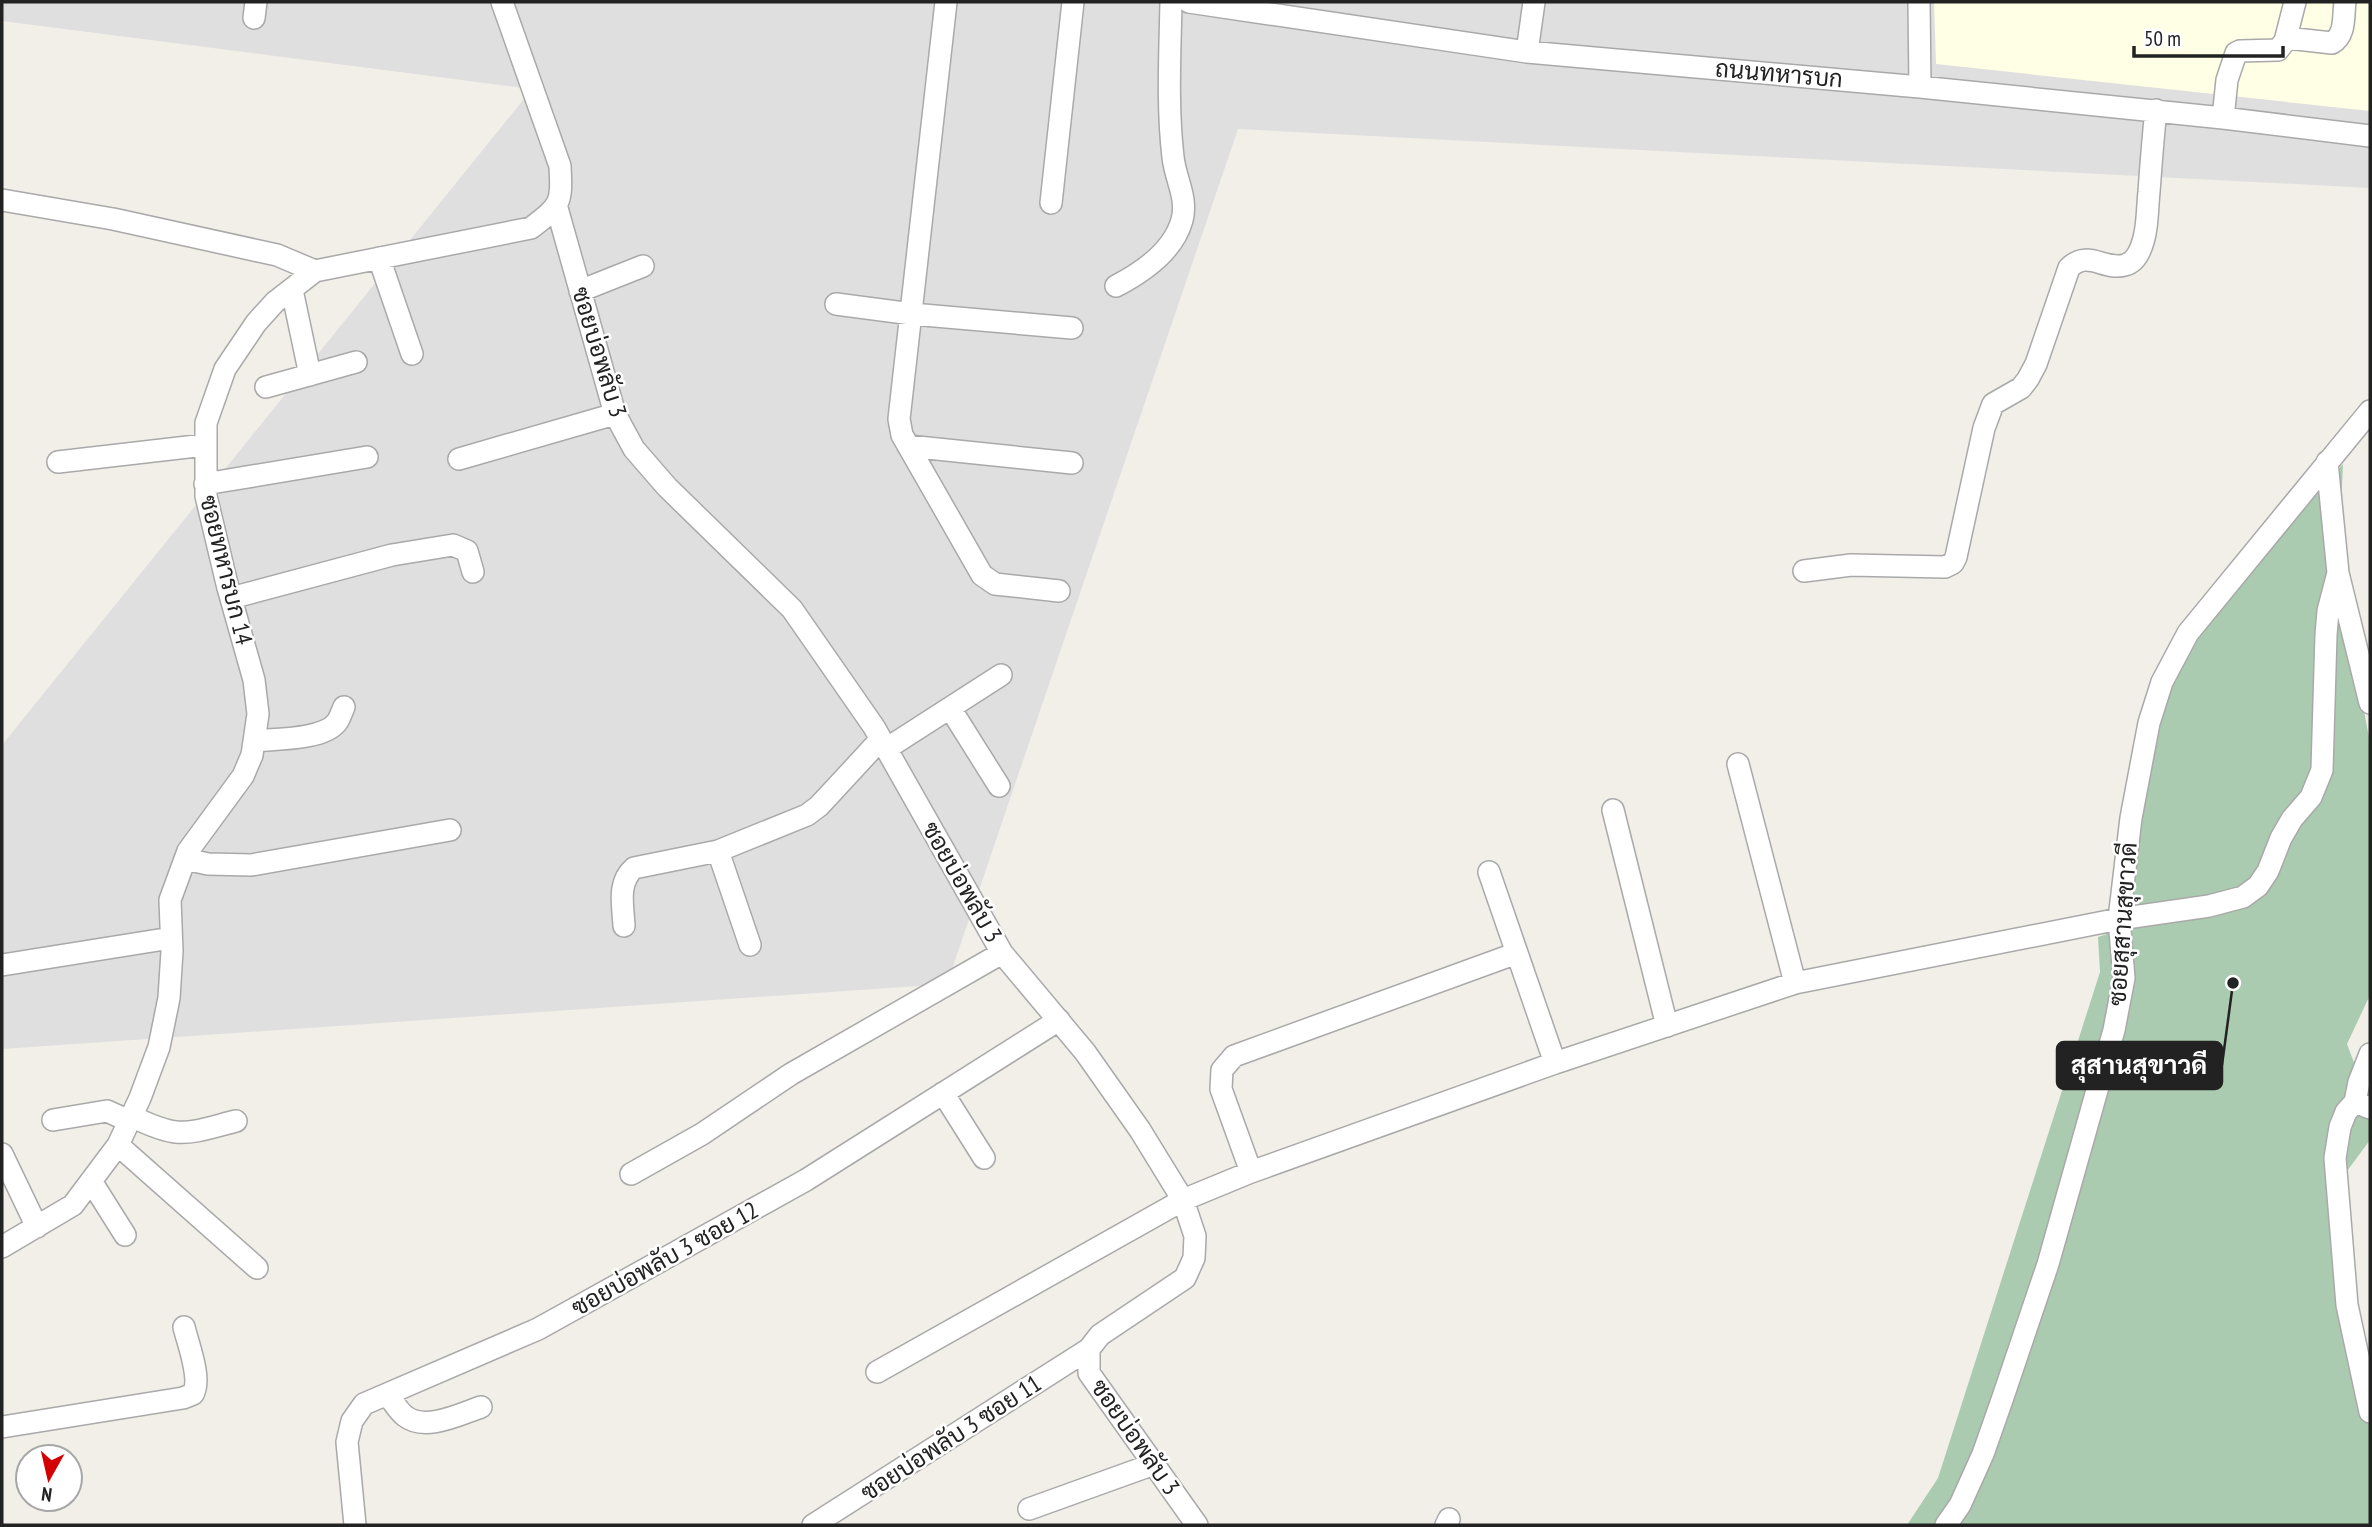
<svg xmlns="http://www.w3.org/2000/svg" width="2372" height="1527" font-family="'PT Sans Narrow',Sarabun,sans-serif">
  <rect width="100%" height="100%" fill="#f2efe9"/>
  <path fill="#e0dfdf" d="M 2,2 L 2370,2 L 2370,188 L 1238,129 L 947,984 L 2,1049 L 2,745 L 532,89 L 2,21 Z"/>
  <path fill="#ffffe5" d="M 1934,2 L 2370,2 L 2370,111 L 1936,64 Z"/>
  <path fill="#aacbaf" d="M 2343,464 L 2338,573 L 2370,743 L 2370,995 L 2347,1044 L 2370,1105 L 2370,1140 L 2330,1194 L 2370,1396 L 2370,1525 L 1907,1525 L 1938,1478 L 2100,972 L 2098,937 L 2124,928 L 2162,682 L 2233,577 Z"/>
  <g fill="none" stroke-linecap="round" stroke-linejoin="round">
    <defs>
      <path id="minor" d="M 946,2 L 899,419 L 902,435 L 982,575 L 995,584 L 1059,591
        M 1189,2 L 1527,52 L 1920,87 L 2223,118 L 2370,136
        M 1919,2 L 1920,87
        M 254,18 L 256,2
        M 2286,38 L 2332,43 C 2346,35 2343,16 2345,2
        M 1527,52 L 1534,2
        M 2223,118 L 2227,80 L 2236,53 L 2240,51 L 2278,50 L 2285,41 L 2295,2
        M 2,200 L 113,219 L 277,255 L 315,271
        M 1051,203 L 1073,2
        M 557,208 L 615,414 L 634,449 L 667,487 L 792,609 L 874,727 L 1002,953 L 1085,1052 L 1140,1130 L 1183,1200 L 1195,1236 L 1194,1258 L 1185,1278 L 1100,1335 L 1089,1349 L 1089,1373 L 1197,1525
        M 379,258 L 412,354
        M 1116,286 C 1143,272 1174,250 1182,220 C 1188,198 1175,178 1173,157 C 1167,106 1170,53 1171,2
        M 292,290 L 310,375
        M 580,291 L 643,266
        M 836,304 L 912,314 L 1072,328
        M 266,387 L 356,362
        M 908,446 L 1072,463
        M 459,459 L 615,414
        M 58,462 L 205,445
        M 2327,462 L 2338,573 L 2370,703
        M 205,484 L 367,457
        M 1804,571 L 1851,565 L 1945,567 L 1953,563 L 1956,557 L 1984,428 L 1993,404 L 2021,388 L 2028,379 L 2036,364 L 2069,268 C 2088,249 2104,271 2125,265 C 2132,263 2137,257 2140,250 C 2148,232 2147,211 2149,192 C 2151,164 2153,137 2156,110
        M 231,598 L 392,555 L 453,545 L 467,551 L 473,572
        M 950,708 L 999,786
        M 254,741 C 274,739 324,740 337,722 C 340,718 342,711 344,707
        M 886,749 L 1001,675
        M 1738,764 L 1795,983
        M 1613,810 L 1667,1026
        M 718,851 L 750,945
        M 185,859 L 208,864 L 251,865 L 450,830
        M 1489,872 L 1555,1063
        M 624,926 C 623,905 617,883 634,868 L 718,851 L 807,815 L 819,806 L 881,739
        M 2,965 L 171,938
        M 2370,1054 L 2359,1082 L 2355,1102 L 2370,1108
        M 943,1093 L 984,1158
        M 2355,1102 L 2346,1112 L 2340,1127 L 2335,1158 L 2347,1305 L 2370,1412
        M 131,1116 C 180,1140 185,1134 236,1121
        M 53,1120 L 107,1111 L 129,1121
        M 118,1145 L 257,1268
        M 2,1154 L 37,1227
        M 1251,1172 L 1221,1089 L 1222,1070 L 1234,1056 L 1517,953
        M 631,1174 L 702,1134 L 791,1074 L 1002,953
        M 91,1181 L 125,1235
        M 2,1247 L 73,1205 L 118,1145 L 140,1098 L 159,1047 L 169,998 L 172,951 L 170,900 L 188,851 L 243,776 L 252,755 L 258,714 L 254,680 L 228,588 L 206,496 L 206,423 L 225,369 L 256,323 L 275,302 L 315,271 L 531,228 C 561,205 562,204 560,166 L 502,2
        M 877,1372 L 1183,1200 L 1251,1172 L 1555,1063 L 1795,983 L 2119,919 L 2209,906 L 2243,897 L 2258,886 L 2268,871 L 2281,838 L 2292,819 L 2311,797 L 2322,770 L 2326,635 L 2328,611 L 2338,573
        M 387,1394 C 393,1401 398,1411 405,1416 C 425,1432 460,1414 481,1407
        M 2,1427 L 183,1398 L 193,1394 C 202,1379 188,1344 184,1327
        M 1029,1509 L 1154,1464
        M 355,1525 L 347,1442 L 352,1421 L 364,1404 L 538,1329 L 806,1180 L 1059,1020
        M 813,1525 L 1089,1349
        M 1446,1525 L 1449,1519
        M 1946,1525 L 1960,1505 L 1983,1454 L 2002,1400 L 2048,1264 L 2114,1030 L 2124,978 L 2119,919 L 2131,818 L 2149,723 L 2162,682 L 2188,633 L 2370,411"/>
    </defs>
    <use href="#minor" stroke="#a9a9a9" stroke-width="24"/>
    <use href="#minor" stroke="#fff" stroke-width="21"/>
  </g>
  <g text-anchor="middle" stroke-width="5" stroke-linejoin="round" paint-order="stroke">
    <g font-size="24" fill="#222" stroke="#fff">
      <text transform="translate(1779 74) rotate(5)" y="8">ถนนทหารบก</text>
      <text transform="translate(599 352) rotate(73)" y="8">ซอยบ่อพลับ 3</text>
      <text transform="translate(226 570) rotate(76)" y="8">ซอยทหารบก 14</text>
      <text transform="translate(962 882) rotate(60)" y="8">ซอยบ่อพลับ 3</text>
      <text transform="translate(2123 924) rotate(-86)" y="8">ซอยสุสานสุขาวดี</text>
      <text transform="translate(665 1259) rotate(-29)" y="8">ซอยบ่อพลับ 3 ซอย 12</text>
      <text transform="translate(1135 1437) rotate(55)" y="8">ซอยบ่อพลับ 3</text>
      <text transform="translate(951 1438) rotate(-33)" y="8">ซอยบ่อพลับ 3 ซอย 11</text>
    </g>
  </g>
  <path fill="none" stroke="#222" stroke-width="2.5" d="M2233 983L2222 1065"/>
  <circle fill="#222" stroke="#fff" stroke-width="2.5" cx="2233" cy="983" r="7"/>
  <rect fill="#222" stroke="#222" stroke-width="2.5" x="2057" y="1042" width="165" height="47" rx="7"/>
  <g font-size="26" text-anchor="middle" font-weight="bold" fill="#fff">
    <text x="2139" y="1074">สุสานสุขาวดี</text>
  </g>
  <rect width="2372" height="1527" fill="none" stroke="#222222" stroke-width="7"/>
  <g transform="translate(49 1478) rotate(188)"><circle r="33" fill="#ffffff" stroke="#a7a7a7" stroke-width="2"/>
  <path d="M0-5L12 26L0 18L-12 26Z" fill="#d40000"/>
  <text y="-10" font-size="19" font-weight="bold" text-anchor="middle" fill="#222222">N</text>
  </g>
  <path d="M2134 46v10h149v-10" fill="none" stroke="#222222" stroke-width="3.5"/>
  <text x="2144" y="46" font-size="21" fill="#222222" stroke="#ffffff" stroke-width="5" paint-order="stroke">50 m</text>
</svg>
